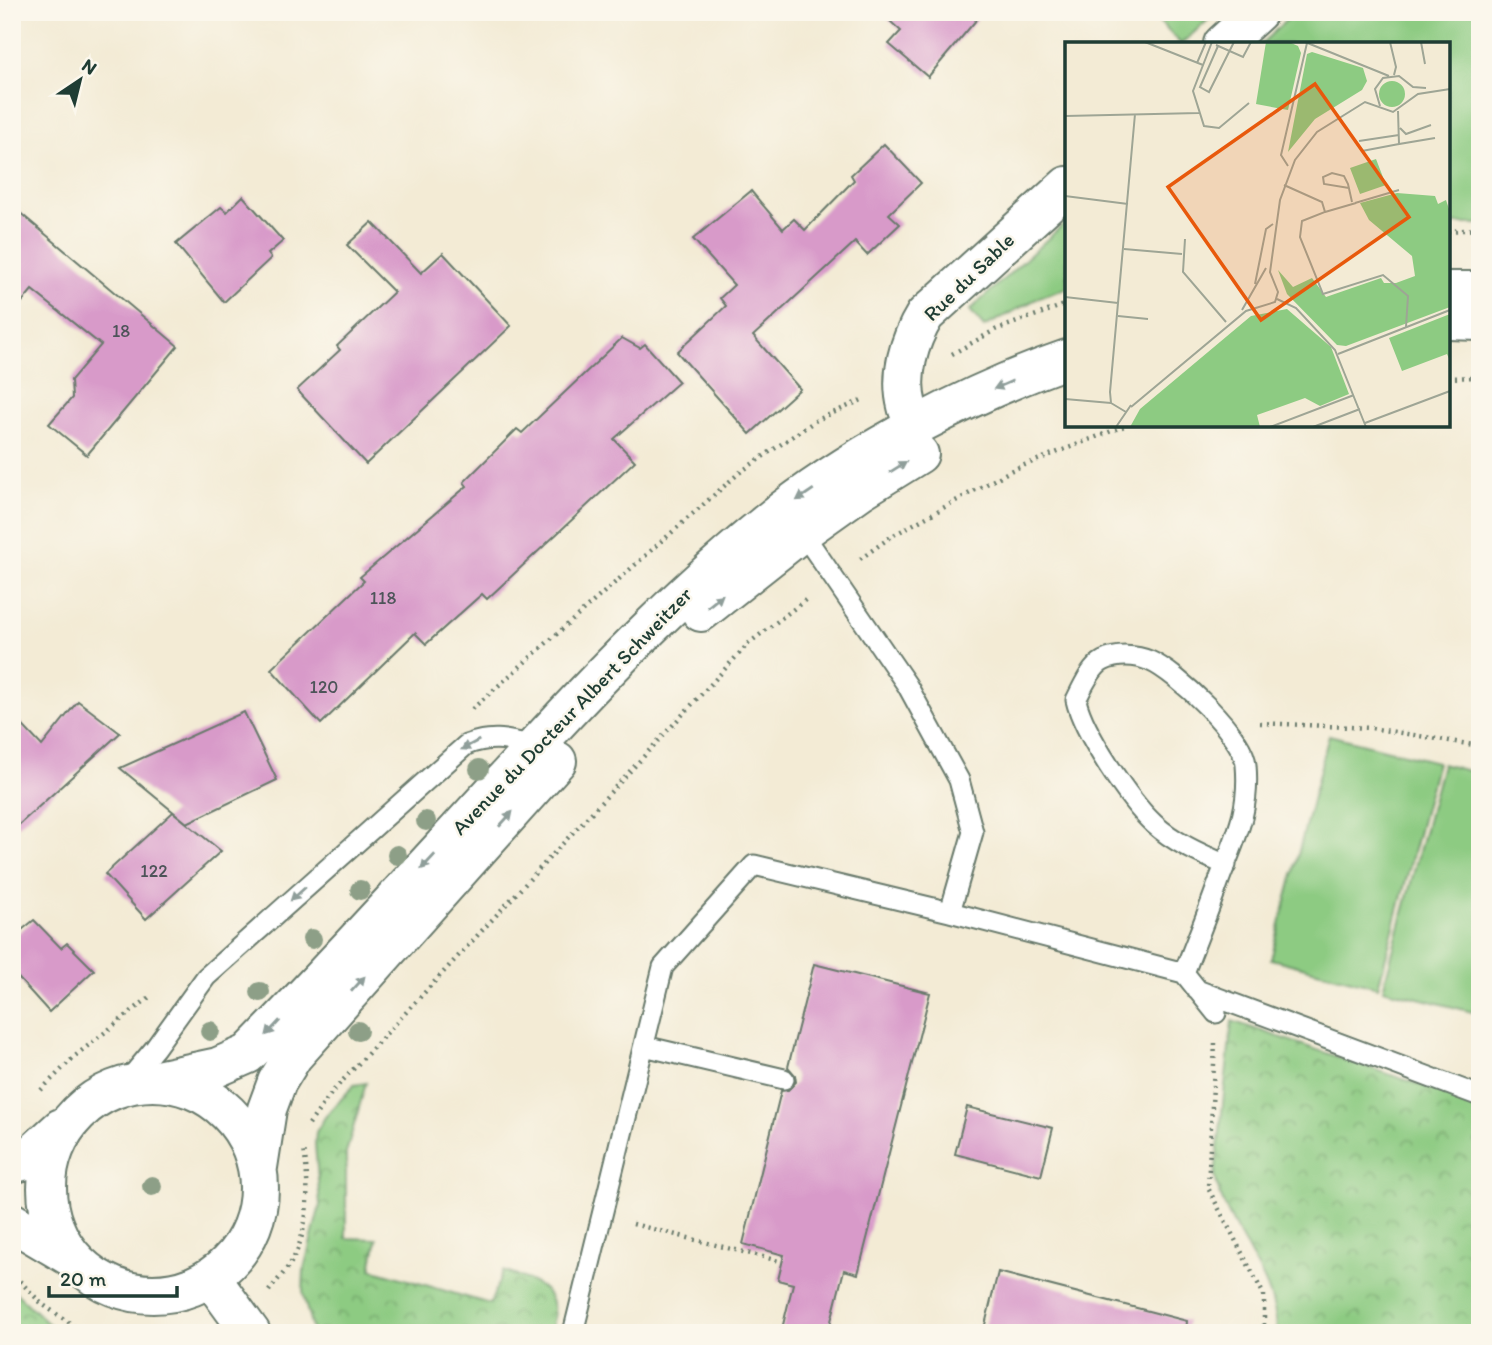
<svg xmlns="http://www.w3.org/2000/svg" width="1492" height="1345" font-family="Itim,sans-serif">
  <defs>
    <pattern id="park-crowns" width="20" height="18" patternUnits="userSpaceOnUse" patternTransform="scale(1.75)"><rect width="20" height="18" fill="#8dcb82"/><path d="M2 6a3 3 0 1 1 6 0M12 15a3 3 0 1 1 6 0" fill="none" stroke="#73a66b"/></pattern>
  </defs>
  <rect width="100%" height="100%" fill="#fbf7ec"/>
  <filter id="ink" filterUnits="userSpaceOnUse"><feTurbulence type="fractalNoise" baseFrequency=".0143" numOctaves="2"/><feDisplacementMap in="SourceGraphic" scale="14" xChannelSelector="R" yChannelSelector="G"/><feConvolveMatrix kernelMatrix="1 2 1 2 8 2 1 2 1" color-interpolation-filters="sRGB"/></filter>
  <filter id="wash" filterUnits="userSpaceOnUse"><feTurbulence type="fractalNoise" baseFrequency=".00686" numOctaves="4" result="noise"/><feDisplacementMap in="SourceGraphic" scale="28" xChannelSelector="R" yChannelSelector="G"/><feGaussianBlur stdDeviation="1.57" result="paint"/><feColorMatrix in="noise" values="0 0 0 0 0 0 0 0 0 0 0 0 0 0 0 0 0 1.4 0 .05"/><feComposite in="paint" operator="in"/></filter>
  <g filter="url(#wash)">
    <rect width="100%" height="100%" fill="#f3ebd5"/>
    <path fill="#8dcb82" stroke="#56845b" stroke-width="2" d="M 1150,12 L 1217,12 L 1181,44 Z
      M 1295,12 L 1480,12 L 1480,224 L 1448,224 L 1448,44 L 1261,44 Z
      M 1067,221 L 1067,288 L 1040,297 L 984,327 L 970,310 Z
      M 1329,735 L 1437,762 L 1378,987 L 1271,959 Z
      M 1442,764 L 1480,774 L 1480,1014 L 1383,989 Z"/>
    <path fill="url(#park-crowns)" stroke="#56845b" stroke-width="2" d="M 1232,1021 L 1480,1105 L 1480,1333 L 1277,1333 C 1277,1274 1226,1232 1215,1176 Z
      M 366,1083 L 346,1153 L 346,1238 L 377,1239 L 371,1269 L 490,1304 L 503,1271 C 538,1283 562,1289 551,1333 L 313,1333 L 303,1294 L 304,1269 L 320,1205 L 315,1144 L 316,1132 L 325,1117 L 354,1085 Z
      M 12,1289 L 58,1333 L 12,1333 Z"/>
    <g id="blocks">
      <path fill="#d89ac9" d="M 880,12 L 983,12 L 928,77 L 889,44 L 901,31 Z
        M 884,144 L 921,183 L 889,214 L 900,224 L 867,255 L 855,242 L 753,336 L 800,389 L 750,434 L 677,352 L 726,306 L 720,298 L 734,285 L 693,239 L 751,191 L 783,229 L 794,219 L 805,230 L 854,180 L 851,175 Z
        M 243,196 L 283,241 L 268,254 L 271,258 L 224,302 L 176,244 L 221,207 L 227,212 Z
        M 12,206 L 178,346 L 87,455 L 49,424 L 72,398 L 71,380 L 101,345 L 32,290 L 12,314 Z
        M 372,222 L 421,273 L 443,253 L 511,326 L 366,464 L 297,390 L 340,350 L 337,346 L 394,292 L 347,245 Z
        M 622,338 L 640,348 L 645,344 L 679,382 L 614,439 L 635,461 L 487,599 L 482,594 L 426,644 L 415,633 L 321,724 L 271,669 L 364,581 L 360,577 L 467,486 L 464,482 L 517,429 L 522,433 Z
        M 78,701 L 120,733 L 12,831 L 12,714 L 42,746 Z
        M 244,712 L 277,780 L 187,823 L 120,768 Z
        M 173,812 L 221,851 L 146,919 L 105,874 Z
        M 34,920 L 61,948 L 67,943 L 94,970 L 49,1012 L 12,971 L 12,938 Z
        M 814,964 L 930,993 L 858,1274 L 844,1270 L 828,1333 L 781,1333 L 793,1284 L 778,1280 L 784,1255 L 743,1244 L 781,1091 L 788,1090 L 796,1082 L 795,1075 L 788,1067 Z
        M 967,1107 L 1053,1128 L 1041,1176 L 955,1154 Z
        M 998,1272 L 1187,1321 L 1186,1333 L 983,1333 Z"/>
    </g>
  </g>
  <g filter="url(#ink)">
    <use href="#blocks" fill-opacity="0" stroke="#697a6c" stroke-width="2"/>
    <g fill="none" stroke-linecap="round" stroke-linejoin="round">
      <defs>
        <path id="service" d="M 950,912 L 1184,973 L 1216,1013
          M 1184,973 C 1196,941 1209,910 1220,878 C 1236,836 1250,811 1246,765 C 1244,736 1176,672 1150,661 C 1136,655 1117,654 1103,661 C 1091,667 1082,688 1076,700 C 1083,732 1130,802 1154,824 C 1175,843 1201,854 1226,865
          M 1197,990 L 1480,1096
          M 644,1046 L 784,1079
          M 124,1085 L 155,1048 L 206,977 L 466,745 C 493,735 508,740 535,746
          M 573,1333 L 663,967 L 754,865 L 950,912 L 973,832 L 959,780 L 907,685 L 802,532"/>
        <path id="minor" d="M 1223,44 L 1258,12
          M 917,426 C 914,420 908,413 907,406 C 899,375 909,341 925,315 L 1067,186
          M 211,1278 L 251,1333"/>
        <path id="secondary" d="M 1448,291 L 1480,291
          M 1448,320 L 1480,321
          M 701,612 L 802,532 L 861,490 L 919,454
          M 152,1081 L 218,1067 L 248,1054 C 345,956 437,852 531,751 C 610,665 691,582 783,510 C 861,450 974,391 1067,359
          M47 1188a106 106 0 1 1 212 0a106 106 0 1 1-212 0Z
          M 12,1164 L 26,1160 L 61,1128
          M 258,1167 L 267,1109 L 277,1082 L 293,1056 L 557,761
          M 12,1222 L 71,1257"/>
      </defs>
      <use href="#service" stroke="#697a6c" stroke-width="23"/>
      <use href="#minor" stroke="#697a6c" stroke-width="42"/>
      <use href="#secondary" stroke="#697a6c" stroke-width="42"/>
      <path stroke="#697a6c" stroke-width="4.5" stroke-dasharray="2 5" stroke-linecap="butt" d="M 1448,231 L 1480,229
        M 952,354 L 995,330 L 1067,304
        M 1448,378 L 1480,377
        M 860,559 L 892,536 L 1012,470 L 1127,425
        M 472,709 L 739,473 L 815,421 L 864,399
        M 1260,723 L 1371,728 L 1480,746
        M 1215,1043 L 1208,1188 L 1264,1295 L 1264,1333
        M 41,1090 L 75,1056 L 151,996
        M 309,1124 L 333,1091 L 749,643 L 808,598
        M 633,1224 L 783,1262
        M 15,1276 L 42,1304 L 77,1328 L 88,1333
        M 269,1291 C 277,1280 290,1267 295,1255 C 310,1222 309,1183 304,1149"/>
      <use href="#service" stroke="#fff" stroke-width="19"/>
      <use href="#minor" stroke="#fff" stroke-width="38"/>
      <use href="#secondary" stroke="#fff" stroke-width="38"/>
    </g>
    <g fill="#8d9f87">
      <circle cx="479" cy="769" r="10"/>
      <circle cx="426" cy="821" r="10"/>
      <circle cx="397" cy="855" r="10"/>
      <circle cx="360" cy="890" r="10"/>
      <circle cx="312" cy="939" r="10"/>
      <circle cx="260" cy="992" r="10"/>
      <circle cx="210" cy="1031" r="10"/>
      <circle cx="358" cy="1031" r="10"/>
      <circle cx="152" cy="1186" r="10"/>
    </g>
    <defs><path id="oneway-solid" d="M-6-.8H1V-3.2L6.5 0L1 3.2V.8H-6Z" transform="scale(1.75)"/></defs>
    <g fill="#8f9e9a">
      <use href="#oneway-solid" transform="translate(1003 385) rotate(157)"/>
      <use href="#oneway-solid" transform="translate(898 467) rotate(-32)"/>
      <use href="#oneway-solid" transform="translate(805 495) rotate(146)"/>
      <use href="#oneway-solid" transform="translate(715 601) rotate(-39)"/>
      <use href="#oneway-solid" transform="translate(470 745) rotate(152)"/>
      <use href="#oneway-solid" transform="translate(506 819) rotate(-48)"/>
      <use href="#oneway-solid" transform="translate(428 862) rotate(133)"/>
      <use href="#oneway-solid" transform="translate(298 894) rotate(138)"/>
      <use href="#oneway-solid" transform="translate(358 984) rotate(-48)"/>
      <use href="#oneway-solid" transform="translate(273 1028) rotate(133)"/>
    </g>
  </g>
  <g text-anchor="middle" stroke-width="5" stroke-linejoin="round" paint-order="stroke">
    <g font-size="18" fill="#4d5459">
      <text x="121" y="337">18</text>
      <text x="383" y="604">118</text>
      <text x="324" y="693">120</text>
      <text x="154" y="877">122</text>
    </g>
    <g font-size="21" fill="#1f3d34" stroke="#fbf7ec">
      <text transform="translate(969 277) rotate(-44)" y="7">Rue du Sable</text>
      <text transform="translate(572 711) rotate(-46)" y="7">Avenue du Docteur Albert Schweitzer</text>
    </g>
  </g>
  <g transform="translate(1065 42)">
    <rect width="385" height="385" fill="#f3ebd5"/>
    <path d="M 201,0 L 224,0 L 233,4 L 236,11 L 223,68 L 191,62 ZM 247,10 L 298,26 L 302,39 L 297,48 L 250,77 L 223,110 L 242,12 ZM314 52a13 13 0 1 1 26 0a13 13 0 1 1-26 0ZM 311,117 L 321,143 L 295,152 L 285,126 Z" fill="#8dcb82"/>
    <path d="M 332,151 L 370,154 L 373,162 L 381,158 L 385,170 L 385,265 L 281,304 L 272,303 L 222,252 L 213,228 L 228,245 L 247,236 L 261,255 L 316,236 L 319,241 L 331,241 L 350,234 L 347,214 L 304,178 L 295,161 ZM 222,267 L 266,305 L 284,352 L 255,364 L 240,356 L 192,373 L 195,385 L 65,385 L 75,367 L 186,274 ZM 385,272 L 385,319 L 382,312 L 337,329 L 324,296 Z" fill="#8dcb82"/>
    <path fill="none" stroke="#9ea595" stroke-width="2" d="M 80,0 L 138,23M 147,0 L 128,49 L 139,84 L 154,86 L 184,61M 240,0 L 324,34M 325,0 L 331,25 L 329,33M 356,0 L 360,22M 151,3 L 178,15 L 186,0M 153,4 L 135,45 L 144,50 L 169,0M 132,21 L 141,0M 315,64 L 310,47 L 318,36 L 334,34 L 348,45 L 361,46M 333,69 L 334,102 L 370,96M 0,74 L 134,71M 335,86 L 341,92 L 366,83M 294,99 L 334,93M 297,109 L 334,102M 223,124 L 216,113 L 242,1M 219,143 L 257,160 L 260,170 L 237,179 L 235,195 L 258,252 L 318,233 L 343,254 L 341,285M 284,146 L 259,142 L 258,135 L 267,131 L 279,134 L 283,142 L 287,160M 0,154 L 63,162M 290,161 L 334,148M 260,170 L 291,161M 120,197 L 118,230 L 161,280M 59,207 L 117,212M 190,242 L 201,187 L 208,182M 0,255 L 53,261M 212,257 L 231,266 L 270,308 L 301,385M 177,268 L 201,226M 53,274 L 83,277M 273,312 L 385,268M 0,357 L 46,361M 66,365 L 181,269 L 210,260 L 213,250 L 205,230 L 215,158 L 230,118 L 252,90 L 300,60 L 328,70 L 353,52 L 385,47M 61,370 L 46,361 L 45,350 L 70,72M 300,381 L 385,349M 51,385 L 66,363M 205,385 L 289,353M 248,385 L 295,367"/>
    <path fill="#e8590c" fill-opacity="0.15" stroke="#e8590c" stroke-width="3.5" d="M 250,42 L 344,175 L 196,278 L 103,145 Z"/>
    <rect width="385" height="385" fill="none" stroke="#1f3d34" stroke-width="3.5"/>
  </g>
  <rect width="1492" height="1345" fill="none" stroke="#fbf7ec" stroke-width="42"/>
  <g transform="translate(80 80) rotate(35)" stroke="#fbf7ec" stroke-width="5" paint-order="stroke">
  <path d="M0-5L12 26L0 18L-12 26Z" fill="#1f3d34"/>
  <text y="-10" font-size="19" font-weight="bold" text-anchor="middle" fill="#1f3d34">N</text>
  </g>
  <path d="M49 1286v10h128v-10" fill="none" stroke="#1f3d34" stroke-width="3.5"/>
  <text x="60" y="1286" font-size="21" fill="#1f3d34" stroke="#fbf7ec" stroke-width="5" paint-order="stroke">20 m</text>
</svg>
